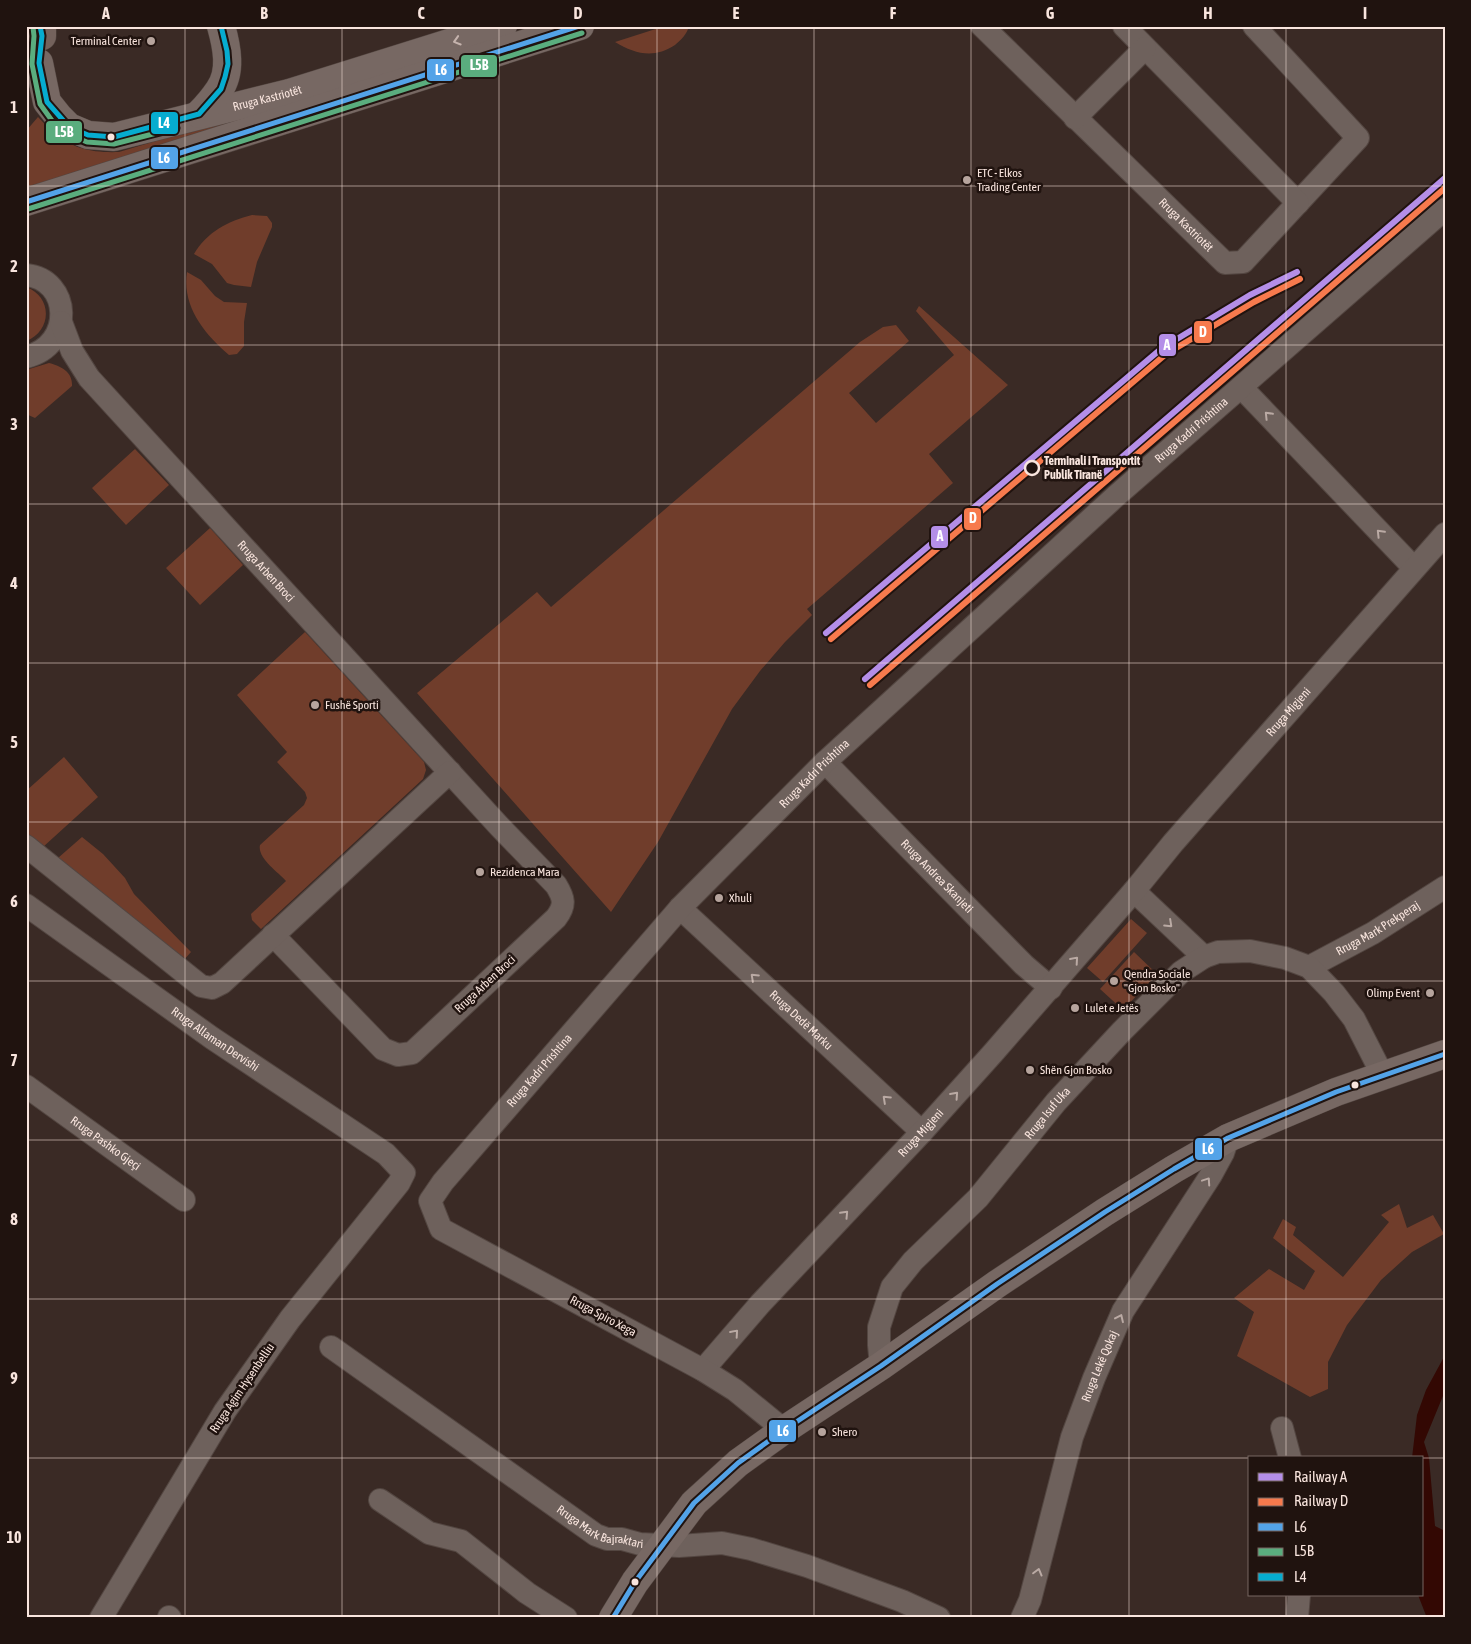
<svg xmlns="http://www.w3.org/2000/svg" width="1471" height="1644" font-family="'Asap Condensed',sans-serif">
  <rect width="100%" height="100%" fill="#3a2a25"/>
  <path fill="#703d2b" d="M 539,26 L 26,190 L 26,131 L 38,117 C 43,122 47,127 52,131 C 71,149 94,153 119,152 Z
    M 665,26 L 689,26 C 687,34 681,40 675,45 C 654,59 635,54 615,42 Z
    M 252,215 L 267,216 L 272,223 L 272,227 L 257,262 L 251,287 L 234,285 L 227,283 L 212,264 L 194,254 C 207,232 228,221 252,215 Z
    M 187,272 L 201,280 L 215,296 L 224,302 L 247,303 L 244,322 L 244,346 L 237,354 L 229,355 C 204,333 182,307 187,272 Z
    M 26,287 C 53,297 52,331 26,341 Z
    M 919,306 L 1008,385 L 929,454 L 953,483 L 807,609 L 812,615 L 785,642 L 760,671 L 732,709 L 658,842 L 611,912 L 417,693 L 537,592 L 551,607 L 860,342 L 883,327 L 896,325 L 909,341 L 849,393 L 876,423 L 954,355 L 916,311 Z
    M 49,363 C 61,366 73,372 72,386 L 35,418 L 26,414 L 26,370 Z
    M 135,449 L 169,485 L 126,525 L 92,488 Z
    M 210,528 L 243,565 L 200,605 L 166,568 Z
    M 305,632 L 424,762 L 426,770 L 423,779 L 261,929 L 252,920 L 251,914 L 286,881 C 278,872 257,858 260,845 L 304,805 L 307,798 L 305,792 L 277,762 L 287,752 L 237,695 Z
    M 64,757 L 98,797 L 43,847 L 26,834 L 26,791 Z
    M 82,837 L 103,854 L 125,878 L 134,894 L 191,952 L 183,961 L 58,858 Z
    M 1131,919 L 1147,933 L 1103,982 L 1087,968 Z
    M 1134,952 L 1157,974 L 1123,1010 L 1100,989 Z
    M 1399,1204 L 1407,1228 L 1433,1215 L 1444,1234 L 1412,1252 L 1381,1280 L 1347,1325 L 1328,1362 L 1328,1389 L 1310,1397 L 1237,1356 L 1254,1312 L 1234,1298 L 1269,1269 L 1304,1290 L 1315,1271 L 1273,1238 L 1283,1219 L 1296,1227 L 1293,1235 L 1343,1277 L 1389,1222 L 1381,1215 Z"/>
  <path fill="#330803" d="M 1445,1355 L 1445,1391 L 1424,1442 L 1429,1458 L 1435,1526 L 1445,1531 L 1445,1618 L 1427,1618 L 1418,1595 L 1422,1595 L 1422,1458 L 1412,1458 L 1417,1415 L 1426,1390 Z"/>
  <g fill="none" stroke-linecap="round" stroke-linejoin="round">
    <defs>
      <g id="minor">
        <path id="s1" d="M 982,26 L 1225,263 L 1243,262 L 1358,138 L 1254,26"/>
        <path d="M 1124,26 L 1298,203"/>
        <path d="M 1075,118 L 1145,48"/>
        <path d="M 26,275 C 71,279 75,345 26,357"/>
        <path id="s2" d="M 61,322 L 72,351 L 89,378 L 499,826 L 556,885 C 564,898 566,905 556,918 L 412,1053 L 398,1055 L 383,1049 L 273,935"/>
        <path d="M 1241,387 L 1414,568"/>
        <path id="s3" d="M 825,762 L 1024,965 L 1051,988"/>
        <path d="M 26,846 L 201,986 L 212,988 L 222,983 L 450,772"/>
        <path d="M 1134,891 L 1204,957"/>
        <path id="s4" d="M 26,905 L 212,1038 L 386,1154 L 404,1173 L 399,1183 L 290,1319 L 225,1411 L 101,1618"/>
        <path id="s5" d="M 680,908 L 922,1132"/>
        <path id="s6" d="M 1309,967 L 1373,933 L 1445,887"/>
        <path id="s7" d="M 26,1086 L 184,1200"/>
        <path id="s8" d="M 331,1347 L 596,1535 L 607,1539 L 622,1539 L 640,1544 L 679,1546 L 722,1543 L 751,1549 L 807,1566 L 902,1601 L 939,1618"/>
        <path id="s9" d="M 881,1366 L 879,1345 L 879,1327 L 892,1287 L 913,1261 L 978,1198 L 1056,1102 L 1122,1031 L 1181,972 L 1204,957 L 1218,952 L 1250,951 L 1285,958 L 1309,967 L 1334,993 L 1354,1019 L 1383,1076"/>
        <path id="s10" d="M 703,1370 L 760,1304 L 922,1132 L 993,1053 L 1134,891 L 1173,843 L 1445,534"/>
        <path d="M 1282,1428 L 1290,1458"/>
        <path id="s11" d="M 784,1430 L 735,1390 L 703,1370 L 441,1229 L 430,1201 L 443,1182 L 680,908 L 825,762 L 1116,496 L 1445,209"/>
        <path d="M 380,1500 L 429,1533 L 461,1541 L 527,1593 L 566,1618"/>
        <path d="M 169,1617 L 170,1618"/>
        <path id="s12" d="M 1022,1618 L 1030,1600 L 1072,1437 L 1094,1378 L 1123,1311 L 1211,1175 L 1223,1153 L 1228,1138"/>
        <path d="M 1297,1618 L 1299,1595"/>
      </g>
      <g id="major">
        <path id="s13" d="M 39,63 L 47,102 L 59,117 L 69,127 L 88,135 L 114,137 L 289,93 L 503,26"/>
        <path d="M 199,114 C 206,107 213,99 219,90 C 232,72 227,47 221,26"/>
        <path d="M 26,202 L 580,26"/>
        <path d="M 613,1618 L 635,1582 L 694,1503 L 738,1463 L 784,1430 L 881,1366 L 997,1284 L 1105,1212 L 1174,1169 L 1228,1138 L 1336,1092 L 1445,1054"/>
      </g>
      <path id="highway" d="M 42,26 L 42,36"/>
    </defs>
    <use href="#minor" stroke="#534641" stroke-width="24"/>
    <use href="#major" stroke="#534641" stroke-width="29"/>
    <use href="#highway" stroke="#534641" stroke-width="29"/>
    <use href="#minor" stroke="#6e615c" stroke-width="22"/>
    <use href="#major" stroke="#776863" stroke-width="28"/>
    <use href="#highway" stroke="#74625c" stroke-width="28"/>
    <defs>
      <path id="bus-1" d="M 26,202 L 579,26
        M 613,1618 L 635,1582 L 694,1503 L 738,1463 L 784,1430 L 881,1366 L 997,1284 L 1105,1212 L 1174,1169 L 1228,1138 L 1336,1092 L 1445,1054"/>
      <path id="bus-2" d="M 33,27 L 34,36 L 32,64 L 40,104 L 53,122 L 65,133 L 87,142 L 114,144 L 176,128
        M 28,209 L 582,33"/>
      <path id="bus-3" d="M 40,26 L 42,36 L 39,63 L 47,102 L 69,127 L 88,135 L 114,137 L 199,114 L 221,89 L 225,77 L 228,64 L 227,51 L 221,26"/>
    </defs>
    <use href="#bus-1" stroke="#20130f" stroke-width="9"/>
    <use href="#bus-2" stroke="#20130f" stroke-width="9"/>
    <use href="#bus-3" stroke="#20130f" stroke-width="9"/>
    <use href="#bus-1" stroke="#53a3e8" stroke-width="5"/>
    <use href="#bus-2" stroke="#5aad7e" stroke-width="5"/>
    <use href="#bus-3" stroke="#06acd0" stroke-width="5"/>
    <defs>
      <path id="rail-1" d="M 826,633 L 1162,348 L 1250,295 L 1297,272
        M 865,679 L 1445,178"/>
      <path id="rail-2" d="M 831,639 L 1166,354 L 1254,302 L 1300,279
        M 870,685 L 1445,188"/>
    </defs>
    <use href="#rail-1" stroke="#20130f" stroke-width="10"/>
    <use href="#rail-2" stroke="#20130f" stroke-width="10"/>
    <use href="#rail-1" stroke="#b48ee8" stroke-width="6"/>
    <use href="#rail-2" stroke="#f77a4d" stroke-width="6"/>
  </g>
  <defs><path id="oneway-chevron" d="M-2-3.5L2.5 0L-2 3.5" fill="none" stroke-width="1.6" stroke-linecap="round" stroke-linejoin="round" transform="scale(1.25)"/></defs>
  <use stroke="#c5b3ad" href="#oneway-chevron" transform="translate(457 41) rotate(163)"/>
  <g stroke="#baaaa4">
    <use href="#oneway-chevron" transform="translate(1268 415) rotate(-134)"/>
    <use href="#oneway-chevron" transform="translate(1380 533) rotate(-134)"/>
    <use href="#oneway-chevron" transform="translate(1169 924) rotate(43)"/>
    <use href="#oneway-chevron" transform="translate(1075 960) rotate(-49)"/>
    <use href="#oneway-chevron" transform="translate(754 977) rotate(-137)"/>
    <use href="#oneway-chevron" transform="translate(955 1095) rotate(-48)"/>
    <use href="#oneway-chevron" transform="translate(886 1099) rotate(-137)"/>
    <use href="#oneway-chevron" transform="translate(1207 1181) rotate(-56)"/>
    <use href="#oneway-chevron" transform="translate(845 1214) rotate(-47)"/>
    <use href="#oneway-chevron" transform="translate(1120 1318) rotate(-65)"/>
    <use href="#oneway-chevron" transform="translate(735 1333) rotate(-49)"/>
    <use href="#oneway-chevron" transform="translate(1038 1572) rotate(-75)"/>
  </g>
  <path fill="none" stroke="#f9e5de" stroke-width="1" stroke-opacity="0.55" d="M 185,26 L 185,1618M 342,26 L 342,1618M 499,26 L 499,1618M 657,26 L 657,1618M 814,26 L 814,1618M 971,26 L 971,1618M 1129,26 L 1129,1618M 1286,26 L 1286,1458M 26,186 L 1445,186M 26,345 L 1445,345M 26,504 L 1445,504M 26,663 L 1445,663M 26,822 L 1445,822M 26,981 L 1445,981M 26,1140 L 1445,1140M 26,1299 L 1445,1299M 26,1458 L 1445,1458M 1286,1595 L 1286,1618"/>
  <g fill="#b6a49d" stroke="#20130f" stroke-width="2">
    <circle cx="151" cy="41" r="5"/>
    <circle cx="967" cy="180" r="5"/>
    <circle cx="315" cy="705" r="5"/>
    <circle cx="480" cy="872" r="5"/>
    <circle cx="719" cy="898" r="5"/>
    <circle cx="1114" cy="981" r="5"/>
    <circle cx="1430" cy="993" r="5"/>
    <circle cx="1075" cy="1008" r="5"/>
    <circle cx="1030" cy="1070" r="5"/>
    <circle cx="822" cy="1432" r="5"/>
  </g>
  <g fill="#f9e5de" stroke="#20130f" stroke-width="2">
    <circle cx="111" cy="137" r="4.5"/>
    <circle cx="1355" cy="1085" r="4.5"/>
    <circle cx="635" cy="1582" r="4.5"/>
  </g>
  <circle fill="#20130f" stroke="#f9e5de" stroke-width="2.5" cx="1032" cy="468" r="7"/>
  <g text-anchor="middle" stroke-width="5" stroke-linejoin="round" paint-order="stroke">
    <g font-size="12" fill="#f9e5de" stroke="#20130f" text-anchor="start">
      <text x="141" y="45" text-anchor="end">Terminal Center</text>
      <text x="977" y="177">ETC - Elkos<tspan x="977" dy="14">Trading Center</tspan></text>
      <text x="325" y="709">Fushë Sporti</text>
      <text x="490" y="876">Rezidenca Mara</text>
      <text x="729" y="902">Xhuli</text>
      <text x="1124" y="978">Qendra Sociale<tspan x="1124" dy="14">"Gjon Bosko"</tspan></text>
      <text x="1420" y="997" text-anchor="end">Olimp Event</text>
      <text x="1085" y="1012">Lulet e Jetës</text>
      <text x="1040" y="1074">Shën Gjon Bosko</text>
      <text x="832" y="1436">Shero</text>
    </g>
    <g font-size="12" fill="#f9e5de" stroke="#20130f">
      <text dy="4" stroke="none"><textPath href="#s13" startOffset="278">Rruga Kastriotët</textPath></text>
      <text dy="4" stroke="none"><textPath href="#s1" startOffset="285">Rruga Kastriotët</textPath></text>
      <text dy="4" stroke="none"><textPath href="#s11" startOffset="1514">Rruga Kadri Prishtina</textPath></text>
      <text dy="4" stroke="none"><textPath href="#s2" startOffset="325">Rruga Arben Broci</textPath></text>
      <text dy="4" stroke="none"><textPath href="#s10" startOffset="881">Rruga Migjeni</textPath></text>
      <text dy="4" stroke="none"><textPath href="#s11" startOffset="1004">Rruga Kadri Prishtina</textPath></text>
      <text dy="4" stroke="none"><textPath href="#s3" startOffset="160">Rruga Andrea Skanjeti</textPath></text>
      <text dy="4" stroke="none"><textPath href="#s6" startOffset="79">Rruga Mark Prekperaj</textPath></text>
      <text transform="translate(485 984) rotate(-43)" y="4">Rruga Arben Broci</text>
      <text dy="4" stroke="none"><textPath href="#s5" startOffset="165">Rruga Dedë Marku</textPath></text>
      <text dy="4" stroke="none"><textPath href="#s4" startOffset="232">Rruga Allaman Dervishi</textPath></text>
      <text dy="4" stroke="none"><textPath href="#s11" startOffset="599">Rruga Kadri Prishtina</textPath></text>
      <text dy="4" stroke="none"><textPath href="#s9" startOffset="315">Rruga Isuf Uka</textPath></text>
      <text dy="4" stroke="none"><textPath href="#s10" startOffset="322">Rruga Migjeni</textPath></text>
      <text dy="4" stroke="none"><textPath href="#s7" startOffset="98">Rruga Pashko Gjeçi</textPath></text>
      <text transform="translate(603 1316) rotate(28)" y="4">Rruga Spiro Xega</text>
      <text dy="4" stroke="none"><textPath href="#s12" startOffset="264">Rruga Lekë Qokaj</textPath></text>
      <text transform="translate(242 1388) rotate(-56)" y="4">Rruga Agim Hysenbelliu</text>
      <text dy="4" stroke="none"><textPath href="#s8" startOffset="326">Rruga Mark Bajraktari</textPath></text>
    </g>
    <g font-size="12" font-weight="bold" fill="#f9e5de" stroke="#20130f" text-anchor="start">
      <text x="1044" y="465">Terminali i Transportit<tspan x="1044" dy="14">Publik Tiranë</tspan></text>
    </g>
  </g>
  <g stroke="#20130f" stroke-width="2">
    <rect x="460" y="54" width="38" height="24" rx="5" fill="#5aad7e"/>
    <rect x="426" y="58" width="29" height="24" rx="5" fill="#53a3e8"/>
    <rect x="150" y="111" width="29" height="24" rx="5" fill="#06acd0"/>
    <rect x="45" y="120" width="38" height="24" rx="5" fill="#5aad7e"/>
    <rect x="150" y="146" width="29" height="24" rx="5" fill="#53a3e8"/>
    <rect x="1193" y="320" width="20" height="24" rx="5" fill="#f77a4d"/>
    <rect x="1158" y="333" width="19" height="24" rx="5" fill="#b48ee8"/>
    <rect x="963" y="507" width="19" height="24" rx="5" fill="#f77a4d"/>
    <rect x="930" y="525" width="19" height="24" rx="5" fill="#b48ee8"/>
    <rect x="1194" y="1137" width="29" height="24" rx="5" fill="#53a3e8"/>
    <rect x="768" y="1419" width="29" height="24" rx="5" fill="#53a3e8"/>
  </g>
  <g font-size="14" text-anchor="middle" font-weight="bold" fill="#fff">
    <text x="479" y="70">L5B</text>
    <text x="441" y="75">L6</text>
    <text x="164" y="128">L4</text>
    <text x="64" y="137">L5B</text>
    <text x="164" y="163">L6</text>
    <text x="1203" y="337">D</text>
    <text x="1167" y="350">A</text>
    <text x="973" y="523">D</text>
    <text x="940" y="541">A</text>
    <text x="1208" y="1154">L6</text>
    <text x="783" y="1436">L6</text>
  </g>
  <rect width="1471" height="1644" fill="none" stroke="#20130f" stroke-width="55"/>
  <rect x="1248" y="1456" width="175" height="140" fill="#20130f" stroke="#776762"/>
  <rect x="1258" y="1473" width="25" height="8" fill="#b48ee8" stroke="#776762"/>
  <text x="1294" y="1482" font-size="15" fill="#f9e5de">Railway A</text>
  <rect x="1258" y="1498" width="25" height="8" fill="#f77a4d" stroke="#776762"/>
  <text x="1294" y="1506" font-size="15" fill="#f9e5de">Railway D</text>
  <rect x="1258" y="1523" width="25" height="8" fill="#53a3e8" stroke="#776762"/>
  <text x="1294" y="1532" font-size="15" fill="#f9e5de">L6</text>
  <rect x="1258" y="1548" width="25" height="8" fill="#5aad7e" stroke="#776762"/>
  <text x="1294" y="1556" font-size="15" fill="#f9e5de">L5B</text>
  <rect x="1258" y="1573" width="25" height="8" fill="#06acd0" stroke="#776762"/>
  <text x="1294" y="1582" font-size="15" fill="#f9e5de">L4</text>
  <rect x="28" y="28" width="1416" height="1588" fill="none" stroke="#f9e5de" stroke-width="2"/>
  <g font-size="16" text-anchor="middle" font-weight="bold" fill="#f9e5de">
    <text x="106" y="19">A</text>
    <text x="264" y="19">B</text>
    <text x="421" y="19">C</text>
    <text x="578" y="19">D</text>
    <text x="736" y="19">E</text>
    <text x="893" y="19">F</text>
    <text x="1050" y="19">G</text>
    <text x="1208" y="19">H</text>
    <text x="1365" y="19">I</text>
    <text x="14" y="113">1</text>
    <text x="14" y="272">2</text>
    <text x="14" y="430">3</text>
    <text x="14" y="589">4</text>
    <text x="14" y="748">5</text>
    <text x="14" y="907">6</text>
    <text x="14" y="1066">7</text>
    <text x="14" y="1225">8</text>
    <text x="14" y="1384">9</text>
    <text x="14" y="1543">10</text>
  </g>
</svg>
